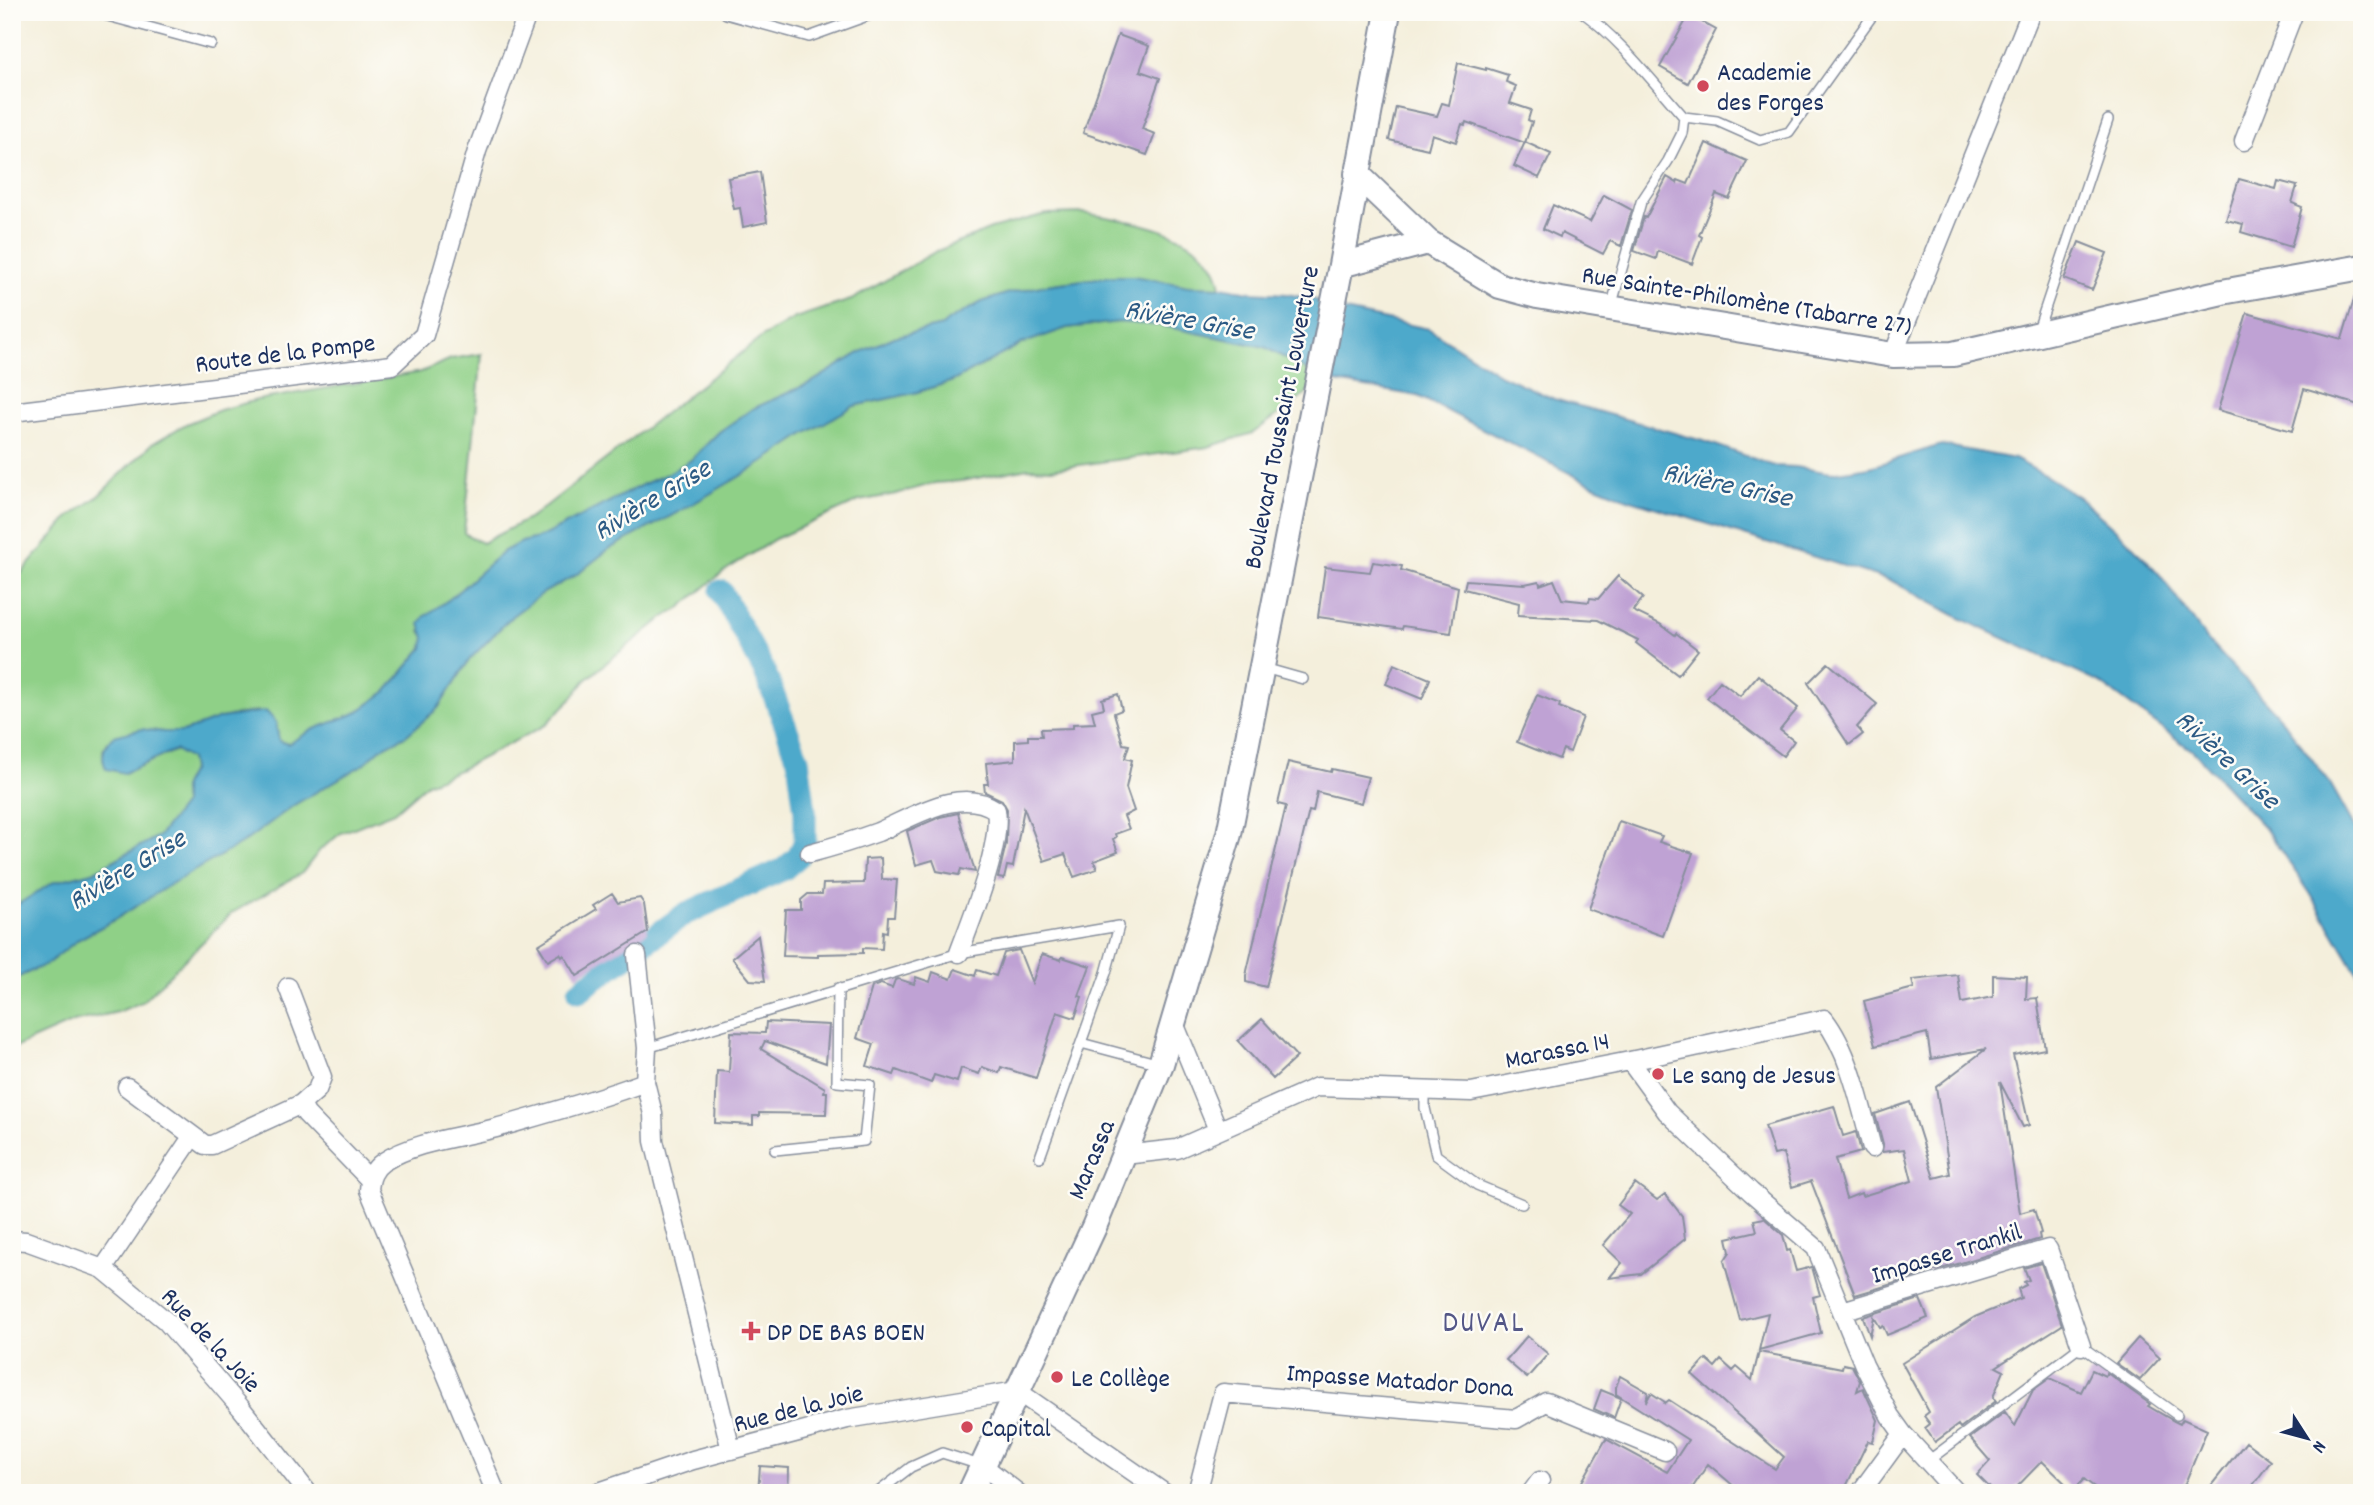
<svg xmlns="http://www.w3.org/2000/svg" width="2374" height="1505" font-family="Dekko,sans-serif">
  <rect width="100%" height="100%" fill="#fdfcf7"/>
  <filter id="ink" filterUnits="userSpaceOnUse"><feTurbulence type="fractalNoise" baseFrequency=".0143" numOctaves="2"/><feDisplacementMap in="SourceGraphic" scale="14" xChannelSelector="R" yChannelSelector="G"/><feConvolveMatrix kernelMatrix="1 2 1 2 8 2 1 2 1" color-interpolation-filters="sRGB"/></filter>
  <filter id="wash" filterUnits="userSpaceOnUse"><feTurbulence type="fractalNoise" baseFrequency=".00686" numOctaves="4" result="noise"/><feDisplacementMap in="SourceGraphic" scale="28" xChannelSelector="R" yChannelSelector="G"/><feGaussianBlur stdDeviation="1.57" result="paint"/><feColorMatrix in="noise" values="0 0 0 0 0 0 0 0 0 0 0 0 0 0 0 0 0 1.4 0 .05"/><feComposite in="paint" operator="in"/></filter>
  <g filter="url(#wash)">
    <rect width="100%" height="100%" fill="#f4efdc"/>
    <path fill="#8fd087" stroke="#558072" stroke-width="2" d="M 1083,213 C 1129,221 1214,231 1221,287 L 1189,286 L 1133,276 L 1113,276 L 1046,285 L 1006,294 L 982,302 L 949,320 L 942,326 L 894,337 L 854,356 L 812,382 L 752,409 L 719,432 L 691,460 L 667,474 L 644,484 L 541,537 L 522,542 L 504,551 L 451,598 L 425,616 L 421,631 L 426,638 L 423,648 L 387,691 L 356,713 L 312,730 L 288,744 L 279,741 L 276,722 L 257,711 L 220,718 L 183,732 L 163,732 L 152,730 L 108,742 L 103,750 L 103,760 L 125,773 L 176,750 L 190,759 L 192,769 L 183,786 L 183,805 L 159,836 L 93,872 L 54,882 L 12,908 L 12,584 L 68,518 L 97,497 L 152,444 L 186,424 L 220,410 L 257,400 L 421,372 L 451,359 L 482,354 L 464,533 L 482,543 L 532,517 L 762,337 L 795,318 L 851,300 L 935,252 L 991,229 L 1046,214 Z
      M 1119,322 L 1159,325 L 1265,347 L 1325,380 L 1253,433 L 1208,447 L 1051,469 L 1028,468 L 962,481 L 935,483 L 896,494 L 859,501 L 775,539 L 723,572 L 680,608 L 663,618 L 612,658 L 585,681 L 572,698 L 544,726 L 459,770 L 427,783 L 394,812 L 341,833 L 320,850 L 302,873 L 232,913 L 142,1002 L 118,1012 L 73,1022 L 12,1049 L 12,980 L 47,964 L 79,939 L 116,919 L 171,884 L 244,842 L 294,805 L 364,764 L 380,749 L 407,735 L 438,708 L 470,659 L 512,616 L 543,593 L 576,575 L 609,549 L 684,509 L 754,468 L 803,435 L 854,406 L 914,393 L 953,381 L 1021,344 L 1067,328 Z"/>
    <path fill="#4da9cb" stroke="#346c94" stroke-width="2" d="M 1113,276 L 1133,276 L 1189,286 L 1221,287 L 1250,292 L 1287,294 L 1316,300 L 1345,311 L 1429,329 L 1501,375 L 1554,399 L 1710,443 L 1774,466 L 1796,467 L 1831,473 L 1870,467 L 1941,445 L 2015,459 L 2048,477 L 2079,497 L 2135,547 L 2160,575 L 2206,638 L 2283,721 L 2330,783 L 2362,840 L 2362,981 L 2310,893 L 2265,828 L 2193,751 L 2100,683 L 1960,618 L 1892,581 L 1628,499 L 1593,485 L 1418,396 L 1325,380 L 1265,347 L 1159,325 L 1119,322 L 1067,328 L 1021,344 L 953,381 L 914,393 L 854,406 L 803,435 L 754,468 L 684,509 L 609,549 L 576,575 L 543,593 L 512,616 L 470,659 L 438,708 L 407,735 L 380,749 L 364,764 L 294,805 L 244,842 L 171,884 L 116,919 L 79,939 L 47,964 L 12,980 L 12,908 L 54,882 L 93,872 L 159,836 L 183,805 L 183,786 L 192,769 L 190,759 L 175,750 L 124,773 L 106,769 C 100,755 104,746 114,736 L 142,729 L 163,732 L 183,732 L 220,718 L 266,711 L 276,722 L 279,741 L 288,744 L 312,730 L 356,713 L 387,691 L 423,648 L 425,638 L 420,624 L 425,616 L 451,598 L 504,551 L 522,542 L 541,537 L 644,484 L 667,474 L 691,460 L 719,432 L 752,409 L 812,382 L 861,352 L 894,337 L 942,326 L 949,320 L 982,302 L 1006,294 L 1046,285 Z"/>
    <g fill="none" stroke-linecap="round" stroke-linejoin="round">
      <path stroke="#4da9cb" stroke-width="23" d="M 579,991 L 685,914 L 784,869 L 798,857 L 805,841 L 805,811 L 798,759 L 765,672 L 721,591"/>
    </g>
    <g id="blocks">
      <path fill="#bfa2d4" d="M 1689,15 L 1716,30 L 1688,83 L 1660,67 Z
        M 1118,35 L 1149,46 L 1140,71 L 1160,78 L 1142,129 L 1155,134 L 1147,155 L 1083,133 Z
        M 1458,63 L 1486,70 L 1486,68 L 1508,75 L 1506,82 L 1516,86 L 1510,103 L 1531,110 L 1528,120 L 1532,122 L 1525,143 L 1466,122 L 1465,125 L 1462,124 L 1456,142 L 1432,134 L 1428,149 L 1389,140 L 1396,107 L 1437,116 L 1442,103 L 1449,105 Z
        M 1525,142 L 1551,154 L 1539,178 L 1514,166 Z
        M 1706,143 L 1747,161 L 1729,199 L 1716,194 L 1699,235 L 1702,237 L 1692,264 L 1658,251 L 1656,259 L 1634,251 L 1644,217 L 1646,218 L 1667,177 L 1677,183 L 1678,180 L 1688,184 Z
        M 760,172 L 767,222 L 743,227 L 740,208 L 734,209 L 728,178 Z
        M 2239,179 L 2276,189 L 2278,181 L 2297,186 L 2292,203 L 2302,207 L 2291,247 L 2241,232 L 2243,224 L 2226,220 Z
        M 1604,195 L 1632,210 L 1621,246 L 1610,241 L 1603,254 L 1562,233 L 1560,237 L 1543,229 L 1553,205 L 1590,222 Z
        M 2079,242 L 2107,253 L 2092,290 L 2064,279 Z
        M 2357,289 L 2362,289 L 2362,406 L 2304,389 L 2292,431 L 2218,410 L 2247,313 L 2342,339 Z
        M 1373,562 L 1402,566 L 1401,570 L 1458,587 L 1451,633 L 1403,626 L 1402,629 L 1318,617 L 1325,567 L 1370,572 Z
        M 1618,576 L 1643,598 L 1633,611 L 1660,624 L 1675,635 L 1676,633 L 1698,650 L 1678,675 L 1636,643 L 1638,640 L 1598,620 L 1518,615 L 1519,603 L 1464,589 L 1466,580 L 1525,584 L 1539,581 L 1540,585 L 1554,580 L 1562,599 L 1589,602 L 1590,598 L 1598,599 Z
        M 1828,663 L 1877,704 L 1857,727 L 1863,734 L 1849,745 L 1808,683 Z
        M 1394,664 L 1430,679 L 1422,699 L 1386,684 Z
        M 1758,675 L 1798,708 L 1780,730 L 1794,741 L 1783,756 L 1707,698 L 1720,681 L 1740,696 Z
        M 1118,694 L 1122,710 L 1114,713 L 1123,744 L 1129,745 L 1125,758 L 1132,760 L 1126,788 L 1134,811 L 1124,816 L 1129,829 L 1115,834 L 1116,837 L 1113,839 L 1118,852 L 1094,861 L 1097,869 L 1074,877 L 1065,854 L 1044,861 L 1024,808 L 1013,867 L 1007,866 L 1004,879 L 998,878 L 1006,844 L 1007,809 L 1002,800 L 985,792 L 984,784 L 988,784 L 986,763 L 1015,760 L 1015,741 L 1028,740 L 1028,736 L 1042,736 L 1041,729 L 1073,728 L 1073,724 L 1095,723 L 1092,711 L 1104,708 L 1102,699 Z
        M 1537,695 L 1560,704 L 1559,707 L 1583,717 L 1570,752 L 1563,749 L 1559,759 L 1517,742 Z
        M 1288,762 L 1331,772 L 1332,769 L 1368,777 L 1361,803 L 1317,792 L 1313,812 L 1309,811 L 1266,987 L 1246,982 L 1246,975 L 1286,806 L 1278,804 Z
        M 958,813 L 975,872 L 961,869 L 959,875 L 937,871 L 933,860 L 916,865 L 907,831 L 940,817 Z
        M 1619,821 L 1662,836 L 1659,842 L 1693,853 L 1663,936 L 1588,909 Z
        M 881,858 L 882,879 L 897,880 L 894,917 L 888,917 L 887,932 L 883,931 L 882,949 L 863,948 L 863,953 L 818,954 L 818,957 L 783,956 L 786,910 L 801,910 L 801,900 L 808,894 L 822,894 L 823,884 L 864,883 L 865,859 Z
        M 612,893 L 618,902 L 640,898 L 644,904 L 648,932 L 577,976 L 564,955 L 562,957 L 560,954 L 548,961 L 538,945 L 596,909 L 593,905 Z
        M 758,936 L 765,981 L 750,980 L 732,958 Z
        M 1019,950 L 1032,983 L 1042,954 L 1061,960 L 1062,957 L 1090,966 L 1079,996 L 1082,997 L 1075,1018 L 1057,1012 L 1036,1078 L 1001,1067 L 999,1073 L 982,1067 L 979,1074 L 961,1068 L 957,1082 L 934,1075 L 931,1083 L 896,1070 L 894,1075 L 867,1066 L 874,1044 L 857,1038 L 872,987 L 881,984 L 892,988 L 895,980 L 898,979 L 914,984 L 916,977 L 930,982 L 933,972 L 951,979 L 955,969 L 975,976 L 977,970 L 996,976 L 1004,953 Z
        M 1958,975 L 1962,1003 L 1993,997 L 1993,975 L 2027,977 L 2026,999 L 2037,998 L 2045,1049 L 2013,1055 L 2029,1125 L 2023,1127 L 2000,1082 L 2020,1213 L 2034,1209 L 2041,1233 L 2039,1234 L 2040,1239 L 1941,1269 L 1918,1272 L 1919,1276 L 1855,1295 L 1811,1181 L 1792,1187 L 1783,1153 L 1774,1155 L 1765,1126 L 1834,1106 L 1843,1136 L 1856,1132 L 1861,1152 L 1835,1159 L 1846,1199 L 1861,1193 L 1862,1196 L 1912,1181 L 1904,1149 L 1882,1152 L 1883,1145 L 1875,1114 L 1910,1102 L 1934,1178 L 1950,1174 L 1936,1087 L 1986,1049 L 1931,1059 L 1927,1033 L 1875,1046 L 1864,1001 L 1914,988 L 1912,980 Z
        M 1262,1019 L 1297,1057 L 1273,1079 L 1238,1041 Z
        M 766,1022 L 829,1025 L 826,1063 L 765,1041 L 761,1049 L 825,1088 L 824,1092 L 827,1092 L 826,1114 L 759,1113 L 759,1116 L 753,1116 L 753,1125 L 715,1123 L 717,1071 L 729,1072 L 731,1032 L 765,1033 Z
        M 1635,1183 L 1657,1200 L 1665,1194 L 1682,1216 L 1685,1239 L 1641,1274 L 1609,1278 L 1622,1263 L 1603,1245 L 1630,1214 L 1618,1205 Z
        M 1764,1218 L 1783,1235 L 1787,1251 L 1790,1250 L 1796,1271 L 1812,1267 L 1820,1295 L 1813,1297 L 1821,1333 L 1759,1350 L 1768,1313 L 1740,1320 L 1724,1261 L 1730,1252 L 1727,1238 L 1757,1231 L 1754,1220 Z
        M 2041,1263 L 2062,1325 L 1996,1367 L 2004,1371 L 1993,1397 L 1996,1401 L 1960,1428 L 1958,1425 L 1935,1442 L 1925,1428 L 1930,1424 L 1924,1416 L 1929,1412 L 1902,1363 L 1975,1317 L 2021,1298 L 2018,1289 L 2026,1285 L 2024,1282 L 2029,1280 L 2024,1268 Z
        M 1920,1299 L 1928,1318 L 1887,1335 L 1883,1326 L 1880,1327 L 1874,1317 L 1870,1336 L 1863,1317 Z
        M 1527,1336 L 1548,1354 L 1527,1378 L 1506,1360 Z
        M 2138,1338 L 2160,1358 L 2140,1380 L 2116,1363 Z
        M 1759,1352 L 1842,1368 L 1843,1364 L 1852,1366 L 1860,1381 L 1857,1391 L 1863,1388 L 1878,1420 L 1873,1442 L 1868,1441 L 1843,1493 L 1742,1493 L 1708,1464 L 1689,1493 L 1589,1493 L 1579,1487 L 1606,1439 L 1667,1472 L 1688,1440 L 1616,1394 L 1616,1387 L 1620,1376 L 1648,1392 L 1646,1402 L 1651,1393 L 1665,1402 L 1664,1404 L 1669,1400 L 1775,1469 L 1784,1457 L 1692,1374 L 1706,1359 L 1715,1367 L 1721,1360 L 1733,1371 L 1737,1367 L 1752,1380 Z
        M 2092,1370 L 2105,1376 L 2107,1373 L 2150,1404 L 2148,1406 L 2174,1421 L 2180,1424 L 2183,1419 L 2207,1430 L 2181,1493 L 2102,1493 L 2084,1479 L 2073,1491 L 2042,1461 L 2011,1493 L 1995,1493 L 1977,1475 L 1990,1461 L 1970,1438 L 2005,1412 L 2015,1426 L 2033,1390 L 2050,1378 L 2081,1392 Z
        M 1601,1390 L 1621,1398 L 1614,1418 L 1594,1409 Z
        M 2246,1442 L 2271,1461 L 2247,1493 L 2205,1493 Z
        M 760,1466 L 789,1468 L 788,1493 L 758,1493 Z"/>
    </g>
  </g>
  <g filter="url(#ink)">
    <use href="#blocks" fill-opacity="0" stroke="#888f9d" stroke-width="2"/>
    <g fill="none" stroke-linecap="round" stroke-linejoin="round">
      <defs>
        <path id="lane" d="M 93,12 L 211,44
          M 1582,12 C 1621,40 1652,81 1684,117 L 1682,133 L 1668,161 L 1641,202 L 1611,307
          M 726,14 L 809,37 L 878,12
          M 1684,117 L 1717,121 L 1760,140 L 1789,132 L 1875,12
          M 2038,330 L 2108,120
          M 1264,668 L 1303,679
          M 1081,1043 L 1160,1064
          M 647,1048 L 959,953 L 1119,926 L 1106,973 L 1040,1157
          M 1425,1090 L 1425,1108 L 1436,1155 L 1477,1185 L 1522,1204
          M 775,1150 L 864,1141 L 870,1085 L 837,1082 L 838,988
          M 1928,1461 L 2081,1346 L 2177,1415
          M 877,1493 L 911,1467 L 942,1453 L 980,1465"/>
        <path id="street" d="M 2244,141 L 2294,12
          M 1893,355 L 2031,12
          M 12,412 L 392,365 L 424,335 L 477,151 L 528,12
          M 810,853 C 833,847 856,840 878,832 C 912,818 960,785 996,810 C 1002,845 972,918 959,953
          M 637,955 L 647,1048 L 645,1082
          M 288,987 L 322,1077 L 317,1090 L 301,1104 L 306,1114 L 370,1180
          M 1174,1023 L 1218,1130
          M 1630,1061 L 1824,1019 C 1850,1052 1861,1107 1872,1148
          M 127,1087 L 205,1145 L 212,1145 L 301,1104
          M 1124,1155 L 1177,1149 L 1317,1087 L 1471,1092 L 1630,1061 L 1667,1112 L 1751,1192 L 1816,1248 L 1864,1365 L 1890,1416 L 1903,1434 L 1957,1493
          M 12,1240 L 26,1241 L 103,1269 L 166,1321 L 241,1408 L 308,1493
          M 103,1269 L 192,1137
          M 1842,1311 L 2048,1249 L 2081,1346
          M 982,1465 L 1018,1493
          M 496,1493 L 369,1190 C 370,1178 373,1169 383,1162 C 416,1141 458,1138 496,1128 C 545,1114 597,1100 645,1082 L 653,1114 L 654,1141 L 731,1450
          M 596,1493 L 693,1460 L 847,1419 L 1017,1391 L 1164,1493
          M 1197,1493 L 1223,1393 L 1516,1419 L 1546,1402 L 1665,1451
          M 1531,1493 L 1540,1481
          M 1860,1493 L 1903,1434"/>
        <path id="secondary" d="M 1357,174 L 1428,242 L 1500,286 L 1537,296 L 1893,355 L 1953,354 L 2222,292 L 2362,267
          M 1341,265 L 1428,242
          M 970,1493 L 1094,1227 L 1161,1064 L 1229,834 L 1341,265 L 1388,12"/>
      </defs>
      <use href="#lane" stroke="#888f9d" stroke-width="12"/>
      <use href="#street" stroke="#888f9d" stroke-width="21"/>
      <use href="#secondary" stroke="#888f9d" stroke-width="28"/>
      <use href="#lane" stroke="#fff" stroke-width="9"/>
      <use href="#street" stroke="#fff" stroke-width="18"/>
      <use href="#secondary" stroke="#fff" stroke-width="24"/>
    </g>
  </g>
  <g fill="#d1495b" stroke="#fdfcf7" stroke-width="2.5">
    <circle cx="1703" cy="86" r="7"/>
    <circle cx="1658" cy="1074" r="7"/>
    <path d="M747.5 1320.5h7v7h7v7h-7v7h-7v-7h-7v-7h7z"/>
    <circle cx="1057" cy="1377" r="7"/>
    <circle cx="967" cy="1427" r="7"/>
  </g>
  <g text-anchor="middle" stroke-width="5" stroke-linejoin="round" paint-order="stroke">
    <g font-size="26" fill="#1b2f5e" stroke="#fdfcf7" text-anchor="start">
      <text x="1717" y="80">Academie<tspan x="1717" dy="30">des Forges</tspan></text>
      <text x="1672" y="1083">Le sang de Jesus</text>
      <text x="767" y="1340">DP DE BAS BOEN</text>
      <text x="1071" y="1386">Le Collège</text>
      <text x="981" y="1436">Capital</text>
    </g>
    <g font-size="26" fill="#1b2f5e" stroke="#fdfcf7">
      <text transform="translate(1747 299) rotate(9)" y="9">Rue Sainte-Philomène (Tabarre 27)</text>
      <text transform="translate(285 352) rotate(-7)" y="9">Route de la Pompe</text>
      <text transform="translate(1280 417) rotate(-79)" y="9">Boulevard Toussaint Louverture</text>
      <text transform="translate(1557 1049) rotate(-11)" y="9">Marassa 14</text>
      <text transform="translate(1090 1159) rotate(-67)" y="9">Marassa</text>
      <text transform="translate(1946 1252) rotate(-17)" y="9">Impasse Trankil</text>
      <text transform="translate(212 1339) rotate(47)" y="9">Rue de la Joie</text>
      <text transform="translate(1400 1379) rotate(4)" y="9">Impasse Matador Dona</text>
      <text transform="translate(798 1407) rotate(-14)" y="9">Rue de la Joie</text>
    </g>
    <g font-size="28" font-style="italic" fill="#2c5a84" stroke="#fdfcf7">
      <text transform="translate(1190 318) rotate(10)" y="10">Rivière Grise</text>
      <text transform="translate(1728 483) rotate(12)" y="10">Rivière Grise</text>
      <text transform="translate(651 498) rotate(-31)" y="10">Rivière Grise</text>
      <text transform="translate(2229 758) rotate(43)" y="10">Rivière Grise</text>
      <text transform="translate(126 868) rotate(-31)" y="10">Rivière Grise</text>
    </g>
    <g font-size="30" letter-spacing="2" fill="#545787" stroke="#fdfcf7">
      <text x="1484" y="1331">DUVAL</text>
    </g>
  </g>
  <rect width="2374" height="1505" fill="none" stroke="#fdfcf7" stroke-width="42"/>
  <g transform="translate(2307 1438) rotate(126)" stroke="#fdfcf7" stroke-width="5" paint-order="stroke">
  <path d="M0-5L12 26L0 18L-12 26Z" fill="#1b2f5e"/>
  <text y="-10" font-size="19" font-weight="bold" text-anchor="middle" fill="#1b2f5e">N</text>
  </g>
</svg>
